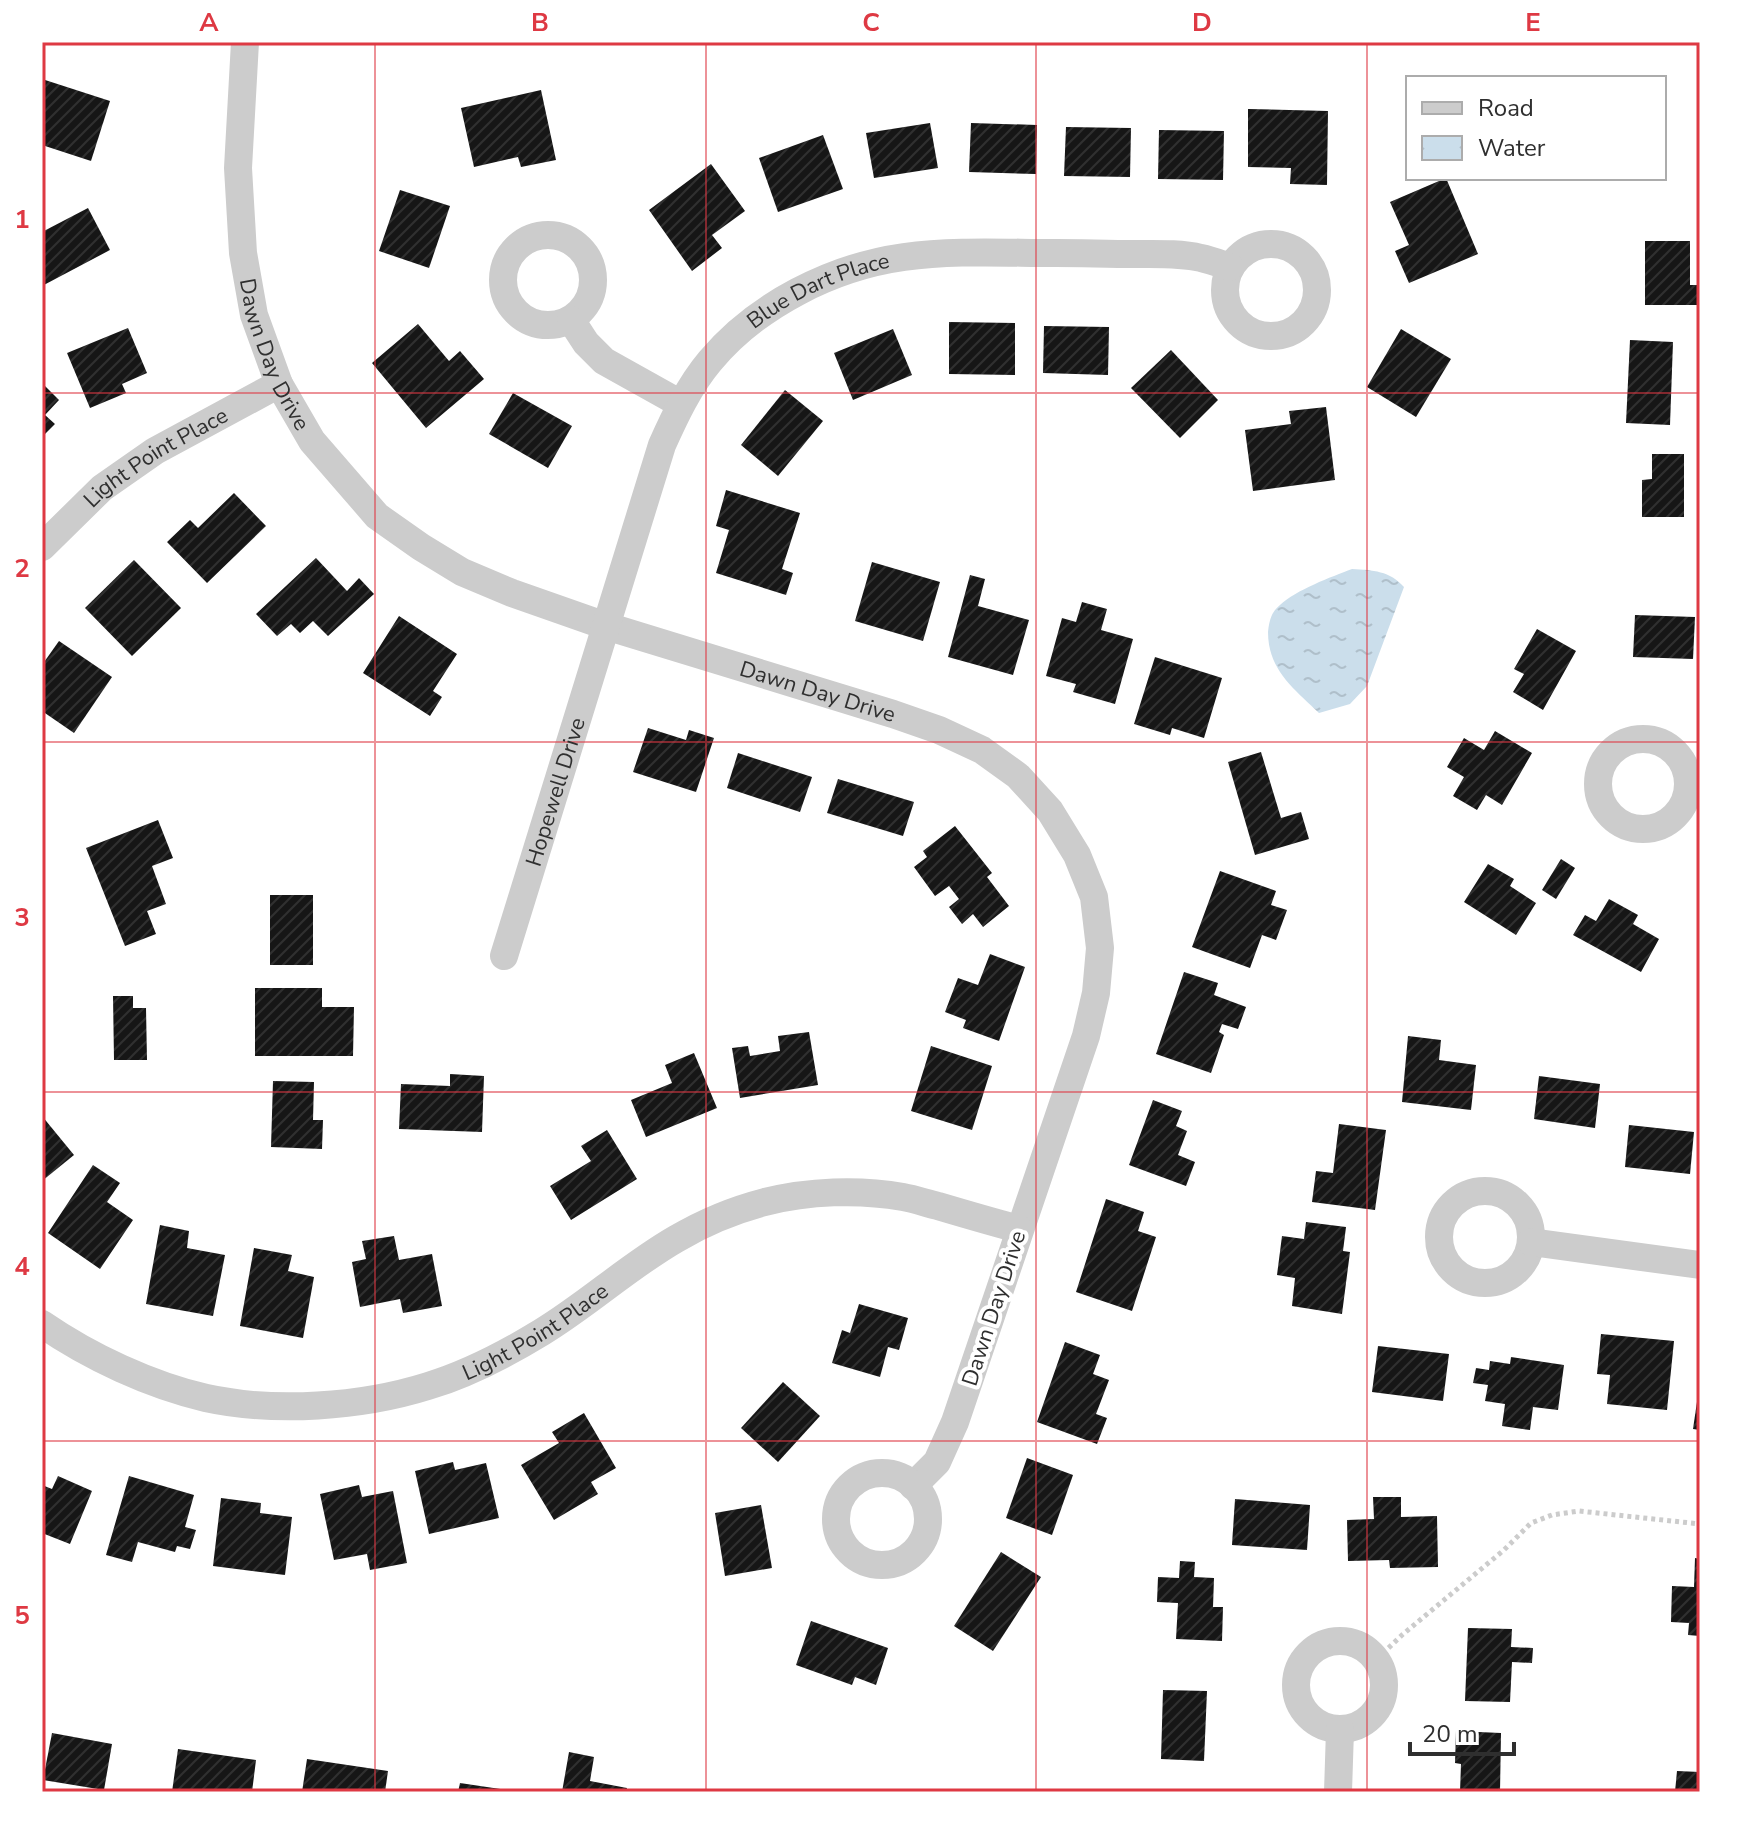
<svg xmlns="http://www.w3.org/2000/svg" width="1742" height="1834" font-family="'Nunito Sans',sans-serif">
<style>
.water{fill:url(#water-ripples)}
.building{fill:url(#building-hatch)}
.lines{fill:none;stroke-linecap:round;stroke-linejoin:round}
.path{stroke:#ccc;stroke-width:5;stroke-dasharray:4 4;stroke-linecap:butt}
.minor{stroke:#ccc;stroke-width:28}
.grid{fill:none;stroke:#de3943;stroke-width:2;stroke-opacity:0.55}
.labels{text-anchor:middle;stroke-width:8;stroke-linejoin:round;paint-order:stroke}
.street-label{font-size:22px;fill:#2f2f2f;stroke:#fff}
.neatline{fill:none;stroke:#de3943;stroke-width:3}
.grid-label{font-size:26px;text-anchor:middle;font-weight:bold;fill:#de3943}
</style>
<defs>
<pattern id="water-ripples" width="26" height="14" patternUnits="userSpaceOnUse" patternTransform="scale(2)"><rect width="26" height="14" fill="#cbdeeb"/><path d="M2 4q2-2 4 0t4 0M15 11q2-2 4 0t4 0" fill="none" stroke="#afbfca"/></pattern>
<pattern id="building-hatch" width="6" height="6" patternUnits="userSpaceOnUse" patternTransform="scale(2)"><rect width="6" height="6" fill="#161616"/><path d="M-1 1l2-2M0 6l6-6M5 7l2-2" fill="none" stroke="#303030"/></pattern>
</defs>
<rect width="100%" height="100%" fill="#fff"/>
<!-- water -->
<path class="water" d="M 1352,569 C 1373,570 1390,571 1404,587 L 1367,686 L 1350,704 L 1319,713 C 1294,689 1268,670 1268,632 C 1269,622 1271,612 1280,605 C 1296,590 1331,577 1352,569 Z"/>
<!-- building -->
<g class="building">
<path d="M 42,79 L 110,101 L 91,161 L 42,145 Z"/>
<path d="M 541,90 L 556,160 L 521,167 L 518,157 L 474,167 L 461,108 Z"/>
<path d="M 1248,109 L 1328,111 L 1327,185 L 1290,184 L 1291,168 L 1248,167 Z"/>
<path d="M 930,123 L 938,168 L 874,178 L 866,133 Z"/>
<path d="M 971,123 L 1037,125 L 1036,174 L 969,172 Z"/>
<path d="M 1066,127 L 1131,128 L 1130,177 L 1064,176 Z"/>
<path d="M 1159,130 L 1224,131 L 1223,180 L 1158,179 Z"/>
<path d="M 823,135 L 843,189 L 778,212 L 759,158 Z"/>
<path d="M 711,164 L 745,211 L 712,235 L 722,248 L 692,271 L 649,210 Z"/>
<path d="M 1446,178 L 1478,254 L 1409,283 L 1395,251 L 1409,245 L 1390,202 Z"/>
<path d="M 400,190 L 450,206 L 429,268 L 379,251 Z"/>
<path d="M 88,208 L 110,250 L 42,286 L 42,232 Z"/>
<path d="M 1645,241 L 1690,241 L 1690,285 L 1697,285 L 1697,305 L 1645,305 Z"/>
<path d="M 949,322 L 1015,323 L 1015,375 L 949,374 Z"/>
<path d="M 418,324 L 449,361 L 460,351 L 484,379 L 426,428 L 372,363 Z"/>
<path d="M 1044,326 L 1109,327 L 1108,375 L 1043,373 Z"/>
<path d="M 128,328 L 147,373 L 122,384 L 126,393 L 90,408 L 67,353 Z"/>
<path d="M 893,329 L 912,375 L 853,400 L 834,353 Z"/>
<path d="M 1401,329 L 1451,359 L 1416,417 L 1367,387 Z"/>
<path d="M 1630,340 L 1673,342 L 1670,425 L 1626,423 Z"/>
<path d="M 1171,350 L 1218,400 L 1180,438 L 1131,388 Z"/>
<path d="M 42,383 L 59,400 L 45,415 L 55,424 L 42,437 Z"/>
<path d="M 785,390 L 823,421 L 778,476 L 741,445 Z"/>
<path d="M 513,393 L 572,426 L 548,468 L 489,434 Z"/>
<path d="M 1326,407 L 1335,480 L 1253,491 L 1245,430 L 1291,424 L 1289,411 Z"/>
<path d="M 1652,454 L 1684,454 L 1684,517 L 1642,517 L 1642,480 L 1652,479 Z"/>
<path d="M 726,490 L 800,513 L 782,569 L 793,573 L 786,595 L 716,573 L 729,530 L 716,526 Z"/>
<path d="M 234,493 L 266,526 L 207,583 L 167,542 L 190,520 L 198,528 Z"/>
<path d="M 316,558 L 347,591 L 359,578 L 374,594 L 328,636 L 313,621 L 300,633 L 291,624 L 277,636 L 256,614 Z"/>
<path d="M 134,560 L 181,608 L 132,656 L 85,608 Z"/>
<path d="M 872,562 L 940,582 L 923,641 L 855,621 Z"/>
<path d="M 970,575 L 985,579 L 978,606 L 1029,620 L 1013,675 L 948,657 Z"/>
<path d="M 1082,602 L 1107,609 L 1101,630 L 1133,639 L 1115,704 L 1073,692 L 1076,684 L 1046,676 L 1062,618 L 1076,622 Z"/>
<path d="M 1635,615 L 1695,617 L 1693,659 L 1633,657 Z"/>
<path d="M 399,616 L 457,654 L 433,691 L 442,697 L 430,716 L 363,673 Z"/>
<path d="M 1537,629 L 1576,651 L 1543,710 L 1513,692 L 1524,674 L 1514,669 Z"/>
<path d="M 59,641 L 112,677 L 74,733 L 42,711 L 42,665 Z"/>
<path d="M 1155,657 L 1222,678 L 1204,738 L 1172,728 L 1170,735 L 1134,724 Z"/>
<path d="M 648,728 L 686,740 L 689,730 L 714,738 L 696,792 L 633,772 Z"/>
<path d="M 1495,731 L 1532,753 L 1502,805 L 1486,795 L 1477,810 L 1453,796 L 1464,777 L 1447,767 L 1464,738 L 1484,750 Z"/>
<path d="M 1261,752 L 1281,818 L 1301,812 L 1309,839 L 1255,855 L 1228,762 Z"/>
<path d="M 738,753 L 812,777 L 800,812 L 727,788 Z"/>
<path d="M 838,779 L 914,802 L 903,836 L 827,813 Z"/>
<path d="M 158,820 L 173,858 L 152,866 L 166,904 L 147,911 L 156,934 L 125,946 L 86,848 Z"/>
<path d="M 955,826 L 992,873 L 987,877 L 1009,906 L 983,927 L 973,914 L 962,924 L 949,907 L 959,899 L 949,886 L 935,896 L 914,867 L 927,857 L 923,851 Z"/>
<path d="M 1561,859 L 1575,868 L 1556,899 L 1542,890 Z"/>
<path d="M 1488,864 L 1514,879 L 1510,886 L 1536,903 L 1516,935 L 1464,902 Z"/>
<path d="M 1220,871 L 1276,891 L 1271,905 L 1287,910 L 1276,940 L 1262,935 L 1250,968 L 1192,947 Z"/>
<rect x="270" y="895" width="43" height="70"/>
<path d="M 1609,899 L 1638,915 L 1633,924 L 1659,939 L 1641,972 L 1573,935 L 1585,915 L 1596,921 Z"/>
<path d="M 990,954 L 1025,967 L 999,1041 L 963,1028 L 966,1020 L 945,1012 L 958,978 L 978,985 Z"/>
<path d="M 1184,972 L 1218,983 L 1214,995 L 1246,1007 L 1238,1029 L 1222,1024 L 1219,1032 L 1224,1035 L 1211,1073 L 1156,1054 Z"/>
<path d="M 255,988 L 322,988 L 322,1007 L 354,1007 L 353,1056 L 255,1056 Z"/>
<path d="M 113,996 L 133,996 L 133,1008 L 146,1008 L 147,1060 L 114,1060 Z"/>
<path d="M 809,1032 L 818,1085 L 740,1098 L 732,1048 L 748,1046 L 750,1056 L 780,1051 L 778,1036 Z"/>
<path d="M 1408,1036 L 1441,1040 L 1439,1060 L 1476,1065 L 1471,1110 L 1402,1102 Z"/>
<path d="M 931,1046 L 992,1066 L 972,1130 L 911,1111 Z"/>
<path d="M 694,1053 L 717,1108 L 646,1137 L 631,1100 L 672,1083 L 665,1065 Z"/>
<path d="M 450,1074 L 484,1076 L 482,1132 L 399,1129 L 401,1084 L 450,1086 Z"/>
<path d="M 1539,1076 L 1600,1084 L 1595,1128 L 1534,1119 Z"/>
<path d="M 273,1081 L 314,1082 L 313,1120 L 323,1120 L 322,1149 L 271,1147 Z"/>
<path d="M 1153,1100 L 1182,1111 L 1176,1126 L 1187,1131 L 1178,1155 L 1195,1162 L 1186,1186 L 1129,1165 Z"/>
<path d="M 42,1116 L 74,1155 L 42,1181 Z"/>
<path d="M 1339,1124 L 1386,1130 L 1375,1210 L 1312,1202 L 1316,1171 L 1333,1173 Z"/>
<path d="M 1629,1125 L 1694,1132 L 1690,1174 L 1625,1167 Z"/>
<path d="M 607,1130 L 637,1179 L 571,1220 L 550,1186 L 591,1161 L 581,1146 Z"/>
<path d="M 93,1165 L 120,1183 L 107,1202 L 133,1220 L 100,1269 L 48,1233 Z"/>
<path d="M 1106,1199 L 1144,1212 L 1138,1231 L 1156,1237 L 1132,1311 L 1076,1292 Z"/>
<path d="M 1306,1222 L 1346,1227 L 1343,1251 L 1350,1252 L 1342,1314 L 1292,1306 L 1295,1278 L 1277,1275 L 1282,1236 L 1304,1239 Z"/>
<path d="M 160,1225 L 189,1231 L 187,1248 L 225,1255 L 213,1316 L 146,1304 Z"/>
<path d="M 394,1236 L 399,1260 L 432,1254 L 442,1306 L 403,1313 L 400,1299 L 360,1307 L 352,1262 L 366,1259 L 362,1241 Z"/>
<path d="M 254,1248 L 292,1255 L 288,1271 L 314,1277 L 303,1338 L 240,1326 Z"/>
<path d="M 859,1304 L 908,1318 L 899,1350 L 888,1347 L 880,1377 L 832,1363 L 842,1330 L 850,1333 Z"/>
<path d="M 1601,1334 L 1674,1341 L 1667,1410 L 1607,1404 L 1610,1375 L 1597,1374 Z"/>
<path d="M 1065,1342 L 1100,1355 L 1093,1374 L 1109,1380 L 1096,1414 L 1107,1418 L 1097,1444 L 1037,1422 Z"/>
<path d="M 1378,1346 L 1449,1354 L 1443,1401 L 1372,1392 Z"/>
<path d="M 1511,1357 L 1564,1365 L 1558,1410 L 1533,1407 L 1530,1430 L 1502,1426 L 1505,1404 L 1485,1401 L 1488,1385 L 1473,1383 L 1476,1368 L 1489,1370 L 1490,1361 L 1510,1364 Z"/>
<path d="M 783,1382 L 820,1416 L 778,1462 L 741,1428 Z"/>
<path d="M 1698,1395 L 1700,1395 L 1700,1430 L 1693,1429 Z"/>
<path d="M 584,1413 L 616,1468 L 591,1482 L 598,1494 L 554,1520 L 521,1465 L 559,1443 L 552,1432 Z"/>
<path d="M 1027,1458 L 1073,1475 L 1052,1535 L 1006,1518 Z"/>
<path d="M 453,1462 L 455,1470 L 486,1463 L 499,1518 L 429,1534 L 415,1471 Z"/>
<path d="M 58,1476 L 92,1491 L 70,1544 L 42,1533 L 42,1485 L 52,1489 Z"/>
<path d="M 129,1476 L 194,1495 L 185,1527 L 196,1530 L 190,1549 L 177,1546 L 175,1552 L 138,1542 L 132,1562 L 106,1555 Z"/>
<path d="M 359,1485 L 362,1497 L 393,1491 L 407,1563 L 370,1570 L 367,1554 L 334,1560 L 320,1494 Z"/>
<path d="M 1373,1497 L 1401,1497 L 1401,1517 L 1437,1516 L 1438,1567 L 1390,1568 L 1389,1560 L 1348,1561 L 1347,1520 L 1374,1519 Z"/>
<path d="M 221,1498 L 261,1503 L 260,1513 L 292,1517 L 285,1575 L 213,1566 Z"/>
<path d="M 1235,1499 L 1310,1505 L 1307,1550 L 1232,1545 Z"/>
<path d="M 761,1505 L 772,1568 L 725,1576 L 715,1513 Z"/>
<path d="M 1001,1552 L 1041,1577 L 993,1651 L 954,1626 Z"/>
<path d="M 1695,1558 L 1700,1559 L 1700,1636 L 1688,1635 L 1689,1623 L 1671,1622 L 1672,1586 L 1694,1587 Z"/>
<path d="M 1180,1561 L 1195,1562 L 1194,1577 L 1214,1578 L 1213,1607 L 1223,1607 L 1222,1641 L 1176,1639 L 1178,1603 L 1157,1602 L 1158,1577 L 1179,1578 Z"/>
<path d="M 811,1621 L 888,1648 L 876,1685 L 855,1677 L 852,1685 L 796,1665 Z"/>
<path d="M 1468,1628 L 1512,1629 L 1511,1647 L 1533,1648 L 1532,1663 L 1512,1662 L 1510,1702 L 1465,1701 Z"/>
<path d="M 1163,1690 L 1207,1691 L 1204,1761 L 1161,1759 Z"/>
<path d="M 1456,1731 L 1501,1733 L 1500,1792 L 1460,1792 L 1461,1764 L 1455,1763 Z"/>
<path d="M 52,1733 L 112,1744 L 104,1790 L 43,1780 Z"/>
<path d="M 178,1749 L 256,1760 L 252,1792 L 172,1792 Z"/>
<path d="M 569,1752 L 594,1757 L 590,1781 L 627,1788 L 626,1792 L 562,1792 Z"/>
<path d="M 307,1759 L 388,1771 L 385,1792 L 302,1792 Z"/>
<path d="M 1677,1771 L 1700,1772 L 1700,1792 L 1675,1792 Z"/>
<path d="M 460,1783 L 507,1790 L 507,1792 L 458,1792 Z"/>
</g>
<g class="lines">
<!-- path -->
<path class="path" d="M 1377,1659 L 1402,1635 L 1504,1550 L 1531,1523 L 1552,1515 L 1579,1511 L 1700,1524"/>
<!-- minor -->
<g class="minor">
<path id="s1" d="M 245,42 L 238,168 L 243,253 L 254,315 L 279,384 L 312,441 L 377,516 L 421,547 L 462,572 L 512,593 L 606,626 L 893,714 L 939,730 L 982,750 L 1018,776 L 1050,811 L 1077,855 L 1094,897 L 1100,948 L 1096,993 L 1086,1036 L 955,1422 L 937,1462 L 913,1486"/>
<circle cx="548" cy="280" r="45"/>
<circle cx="1271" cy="290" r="46"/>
<path d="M 571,320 L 586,343 L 604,361 L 681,404"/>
<path id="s2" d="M 42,547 L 102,488 L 155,451 L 279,384"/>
<circle cx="1643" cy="784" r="45"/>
<path id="s3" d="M 504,956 L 662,445 C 675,416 689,386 710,361 C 757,305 832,267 904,257 C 954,250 1005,253 1056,253 C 1082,253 1108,254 1135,254 C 1157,254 1180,253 1201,258 C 1211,260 1221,264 1230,267"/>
<circle cx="1485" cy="1237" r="46"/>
<path d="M 1531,1242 L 1700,1265"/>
<path id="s4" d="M 42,1324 C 90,1357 150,1385 206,1398 C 275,1413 361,1407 428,1386 C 468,1374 506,1354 542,1332 C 588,1304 629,1266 676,1239 C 703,1223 734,1210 765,1202 C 808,1191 859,1189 903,1197 C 914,1199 926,1203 938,1206 C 965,1214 992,1222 1019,1229"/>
<circle cx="882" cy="1519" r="46"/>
<circle cx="1340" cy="1685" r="44"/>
<path d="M 1338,1792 L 1340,1730"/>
</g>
</g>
<!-- grid -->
<path class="grid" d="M 375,42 L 375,1792M 706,42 L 706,1792M 1036,42 L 1036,1792M 1367,42 L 1367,1792M 42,393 L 1700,393M 42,742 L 1700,742M 42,1092 L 1700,1092M 42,1441 L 1700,1441"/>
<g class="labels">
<!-- street labels -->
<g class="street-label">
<text dy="8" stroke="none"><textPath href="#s3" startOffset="764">Blue Dart Place</textPath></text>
<text dy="8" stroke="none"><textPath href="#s1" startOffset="318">Dawn Day Drive</textPath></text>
<text dy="8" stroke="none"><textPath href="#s2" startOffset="146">Light Point Place</textPath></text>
<text dy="8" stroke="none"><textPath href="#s1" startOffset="990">Dawn Day Drive</textPath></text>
<text dy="8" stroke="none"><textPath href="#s3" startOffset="172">Hopewell Drive</textPath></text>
<text transform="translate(993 1308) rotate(-72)" y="8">Dawn Day Drive</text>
<text dy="8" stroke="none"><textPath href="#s4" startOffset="526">Light Point Place</textPath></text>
</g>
</g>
<!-- border -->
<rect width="1742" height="1834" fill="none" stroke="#ffffff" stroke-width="88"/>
<!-- legend -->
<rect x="1406" y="76" width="260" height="104" fill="#ffffff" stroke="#acacac" stroke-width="2"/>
<rect x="1422" y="102" width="40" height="12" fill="#cccccc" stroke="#acacac" stroke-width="2"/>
<text x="1478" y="116" font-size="24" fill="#2f2f2f">Road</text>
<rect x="1422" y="136" width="40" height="24" fill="url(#water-ripples)" stroke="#acacac" stroke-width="2"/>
<text x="1478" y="156" font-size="24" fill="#2f2f2f">Water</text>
<!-- scale -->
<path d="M1410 1742v12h104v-12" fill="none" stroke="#2f2f2f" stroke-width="4"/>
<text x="1422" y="1742" font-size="24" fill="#2f2f2f" stroke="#ffffff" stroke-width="6" paint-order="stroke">20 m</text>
<rect x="44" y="44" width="1654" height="1746" class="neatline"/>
<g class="grid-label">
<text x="209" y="31">A</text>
<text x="540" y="31">B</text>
<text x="871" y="31">C</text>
<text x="1202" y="31">D</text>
<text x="1533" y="31">E</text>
<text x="22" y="228">1</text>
<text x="22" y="577">2</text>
<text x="22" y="926">3</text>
<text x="22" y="1275">4</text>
<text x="22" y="1624">5</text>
</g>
</svg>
